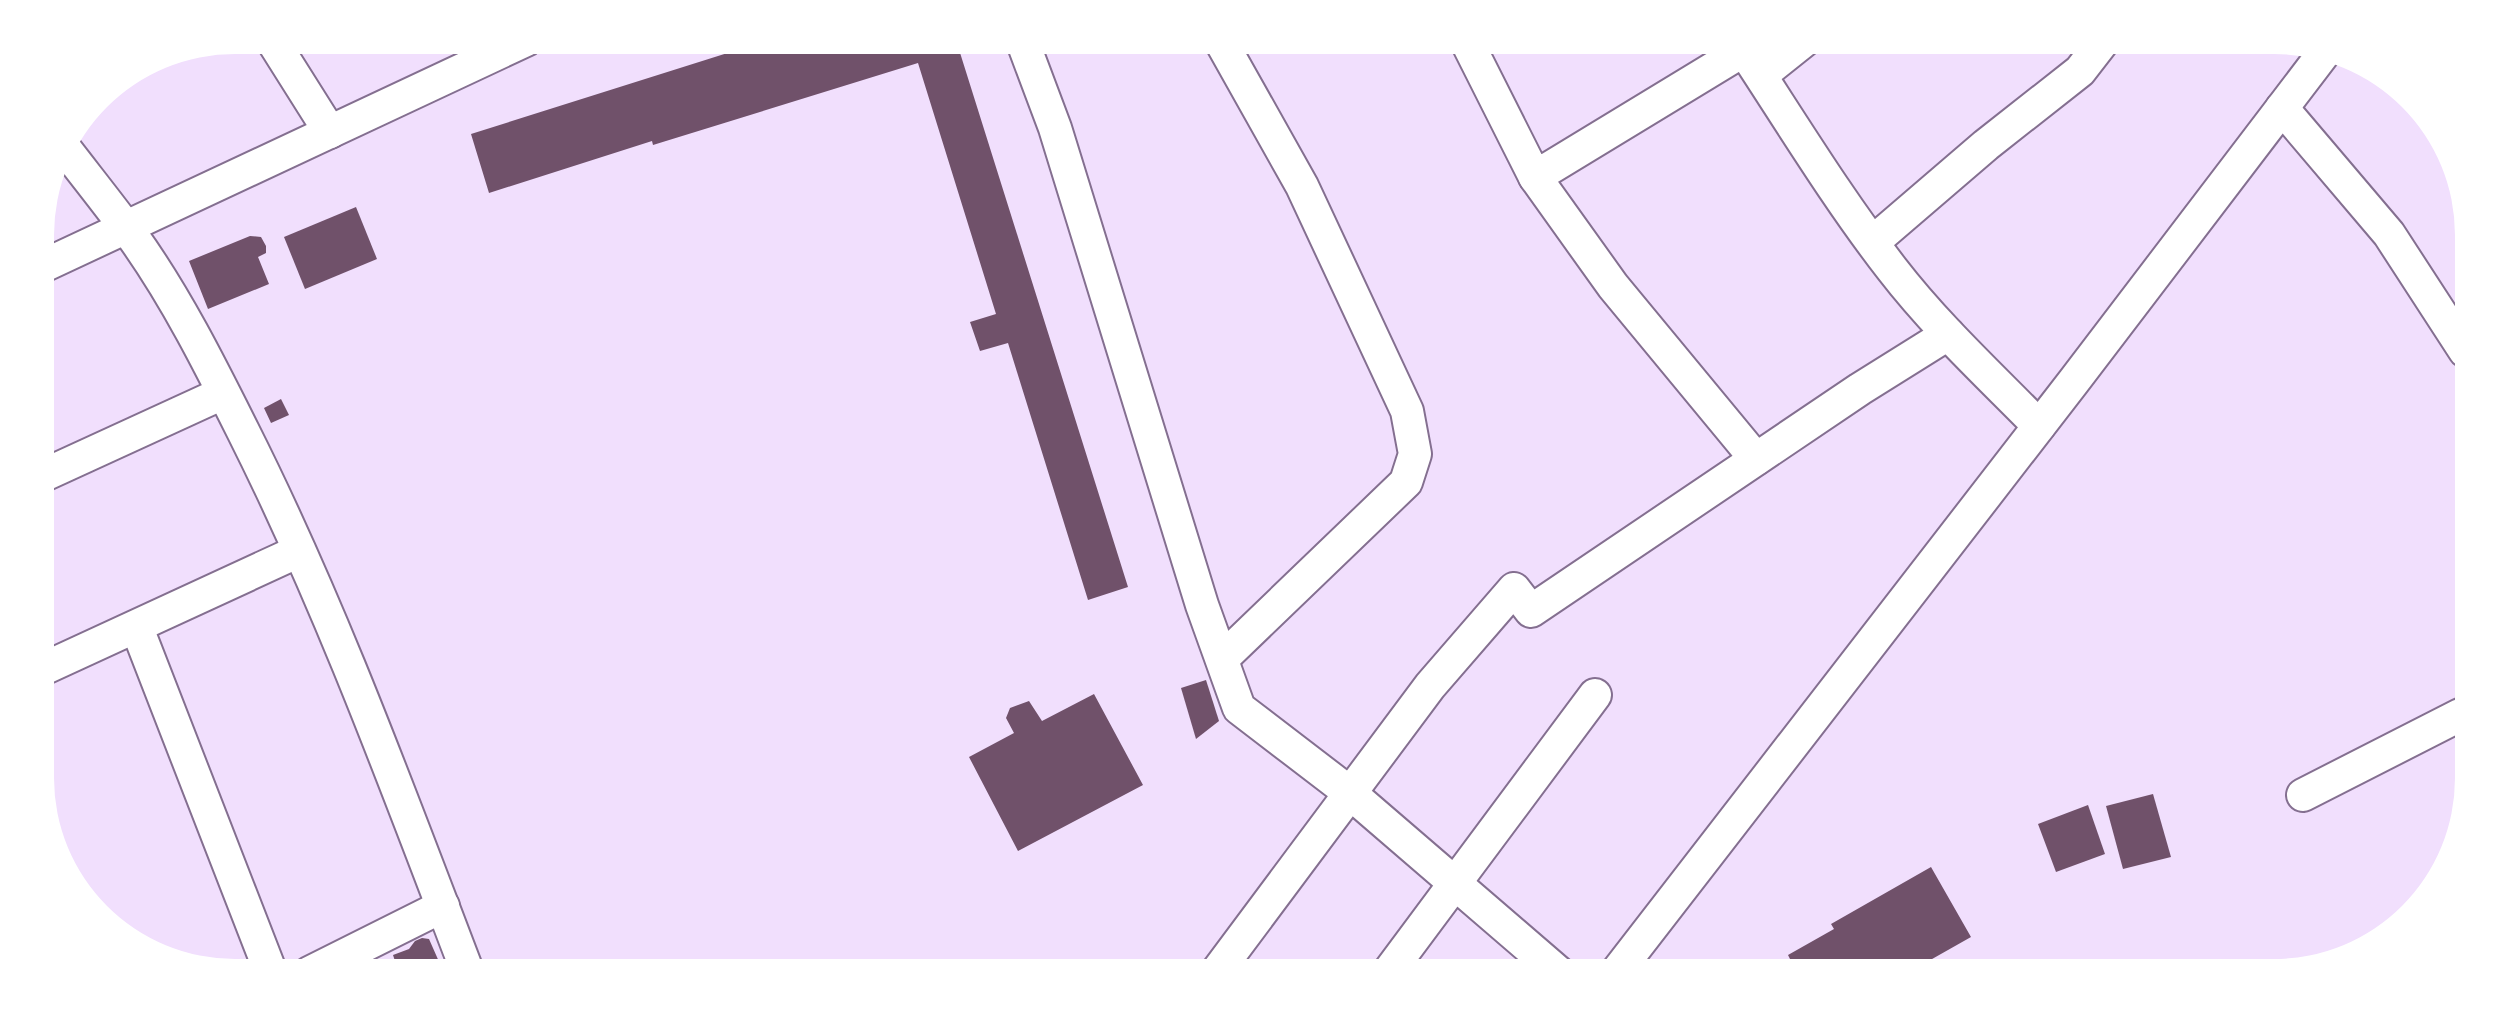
<svg xmlns="http://www.w3.org/2000/svg" width="2509" height="1013" font-family="'Open Sans',sans-serif">
<style>
.building{fill:#70516a}
.lines{fill:none;stroke-linecap:round;stroke-linejoin:round}
.street-casing{stroke:#846f90;stroke-width:36}
.street{stroke:#fff;stroke-width:32}
</style>
<rect width="100%" height="100%" fill="#f1dffd"/>
<!-- building -->
<g class="building">
<path d="M 769,40 L 956,40 L 1128,587 L 1088,600 L 1008,343 L 980,351 L 970,322 L 996,314 L 918,63 L 653,145 L 652,141 L 489,193 L 471,134 Z"/>
<path d="M 356,207 L 377,259 L 305,289 L 284,237 Z"/>
<path d="M 250,236 L 261,237 L 266,246 L 266,253 L 258,257 L 269,284 L 208,309 L 189,261 Z"/>
<path d="M 281,399 L 289,415 L 271,423 L 264,408 Z"/>
<path d="M 1206,680 L 1219,721 L 1196,739 L 1181,688 Z"/>
<path d="M 1094,694 L 1143,785 L 1018,851 L 969,757 L 1014,733 L 1006,718 L 1010,708 L 1029,701 L 1042,721 Z"/>
<path d="M 2153,794 L 2171,857 L 2123,869 L 2106,806 Z"/>
<path d="M 2088,805 L 2105,854 L 2056,872 L 2038,824 Z"/>
<path d="M 1931,867 L 1971,937 L 1925,963 L 1930,972 L 1797,973 L 1788,955 L 1834,929 L 1831,924 Z"/>
<path d="M 422,938 L 429,939 L 444,973 L 399,973 L 393,955 L 409,949 L 415,941 Z"/>
</g>
<g class="lines">
<defs>
<g id="street">
<path d="M 272,40 L 330,132"/>
<path d="M 1022,40 L 1055,128 L 1202,605 L 1239,708 L 1350,793 L 1559,973"/>
<path d="M 1220,40 L 1302,186 L 1407,411 L 1415,454 L 1406,482 L 1222,659"/>
<path d="M 1466,40 L 1535,177 L 1744,50"/>
<path d="M 1737,40 C 1788,117 1836,197 1892,269 C 1936,326 1989,375 2039,426"/>
<path d="M 1761,75 L 1805,40"/>
<path d="M 2282,108 L 2389,234 L 2465,351"/>
<path d="M 63,146 C 86,176 110,206 133,237 C 176,297 210,365 243,431 C 331,606 398,790 468,973"/>
<path d="M 1535,177 L 1613,286 L 1756,459"/>
<path d="M 1873,242 L 1986,145 L 2080,71 L 2104,40"/>
<path d="M 41,267 L 526,40"/>
<path d="M 42,476 L 223,393"/>
<path d="M 137,628 L 271,973"/>
<path d="M 43,669 L 299,551"/>
<path d="M 2303,795 L 2460,715"/>
<path d="M 309,973 L 443,906"/>
<path d="M 1216,973 L 1430,686 L 1514,589 L 1531,611 L 1860,389 L 1948,334"/>
<path d="M 1388,973 L 1595,695"/>
<path d="M 1616,973 L 2074,381 L 2327,49"/>
</g>
</defs>
<!-- street casing -->
<use href="#street" class="street-casing"/>
<!-- street -->
<use href="#street" class="street"/>
</g>
<!-- crop -->
<path d="M0 0H2509V1013H0ZM235 54H2274A181 181 0 0 1 2455 235V778A181 181 0 0 1 2274 959H235A181 181 0 0 1 54 778V235A181 181 0 0 1 235 54Z" fill="#fff" fill-rule="evenodd"/>
</svg>
